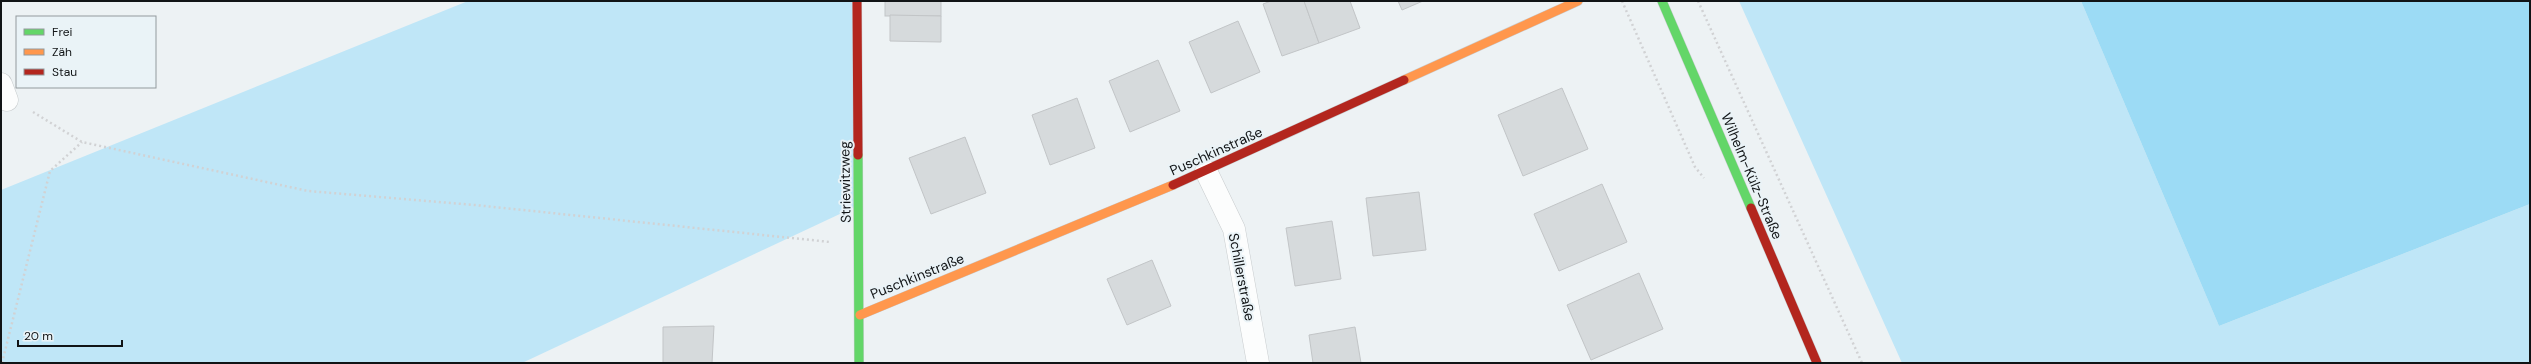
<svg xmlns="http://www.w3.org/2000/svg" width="2531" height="364" font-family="'DM Sans',sans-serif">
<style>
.green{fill:#bfe6f7}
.forest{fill:#9cdbf5}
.building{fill:#d6dadc;stroke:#c2c5c7}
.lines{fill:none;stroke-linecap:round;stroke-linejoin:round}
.street-casing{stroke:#c8ccce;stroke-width:23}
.fast-casing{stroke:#c8ccce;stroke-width:10}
.slow-casing{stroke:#c8ccce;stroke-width:10}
.jam-casing{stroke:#c8ccce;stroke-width:10}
.path{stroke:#d1d2d4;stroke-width:2.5;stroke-dasharray:2 3;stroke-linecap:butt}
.street{stroke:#fcfdfd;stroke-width:22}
.fast{stroke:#63d668;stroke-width:9}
.slow{stroke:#ff974d;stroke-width:9}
.jam{stroke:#b3261e;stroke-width:9}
.labels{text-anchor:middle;stroke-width:4;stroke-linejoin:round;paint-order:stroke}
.street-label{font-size:14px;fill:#111416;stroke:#eaf3f7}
</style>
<rect width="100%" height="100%" fill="#edf2f4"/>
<!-- green -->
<g class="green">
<path d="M 468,1 L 857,1 L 859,205 L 522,363 L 1,363 L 1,190 Z"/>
<path d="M 1739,1 L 2081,1 L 2219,326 L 2530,204 L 2530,363 L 1902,363 Z"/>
</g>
<!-- forest -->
<path class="forest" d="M 2081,1 L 2530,1 L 2530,204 L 2219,326 Z"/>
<!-- building -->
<g class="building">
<rect x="885" y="1" width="56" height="15"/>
<path d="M 1271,1 L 1304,1 L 1319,43 L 1282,56 L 1263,4 Z"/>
<path d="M 1304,1 L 1350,1 L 1360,28 L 1319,43 Z"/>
<path d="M 1398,1 L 1423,1 L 1402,10 Z"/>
<path d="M 890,15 L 941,16 L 941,42 L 890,41 Z"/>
<path d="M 1238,21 L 1260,72 L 1211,93 L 1189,42 Z"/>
<path d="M 1158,60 L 1180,111 L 1130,132 L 1109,81 Z"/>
<path d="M 1562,88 L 1588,149 L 1523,176 L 1498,115 Z"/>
<path d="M 1077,98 L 1095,148 L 1050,165 L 1032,115 Z"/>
<path d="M 965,137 L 986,193 L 931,214 L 909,158 Z"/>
<path d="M 1602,184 L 1627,242 L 1559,271 L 1534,214 Z"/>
<path d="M 1419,192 L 1426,250 L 1373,256 L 1366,198 Z"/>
<path d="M 1332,221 L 1341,279 L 1295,286 L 1286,228 Z"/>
<path d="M 1152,260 L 1171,306 L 1127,325 L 1107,279 Z"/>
<path d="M 1639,273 L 1663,329 L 1591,360 L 1567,305 Z"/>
<path d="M 714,326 L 712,363 L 663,363 L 663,327 Z"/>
<path d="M 1355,327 L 1361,363 L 1313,363 L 1309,335 Z"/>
</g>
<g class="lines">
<defs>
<g id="street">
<path d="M 1,84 L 7,100"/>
<path d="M 1206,171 L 1234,229 L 1258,363"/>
</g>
<g id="fast">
<path d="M 1662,1 L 1751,208"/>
<path d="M 858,155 L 859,363"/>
</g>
<g id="slow">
<path d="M 1404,80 L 1578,1"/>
<path d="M 860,315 L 1173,185"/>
</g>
<g id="jam">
<path d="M 857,1 L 858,155"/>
<path d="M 1173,185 L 1404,80"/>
<path d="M 1751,208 L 1817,363"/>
</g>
</defs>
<!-- street casing -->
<use href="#street" class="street-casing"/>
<!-- fast casing -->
<use href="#fast" class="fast-casing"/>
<!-- slow casing -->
<use href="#slow" class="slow-casing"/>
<!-- jam casing -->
<use href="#jam" class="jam-casing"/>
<!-- path -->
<g class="path">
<path d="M 1622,1 L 1695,167 L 1704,178"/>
<path d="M 1698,1 L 1862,363"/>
<path d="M 33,112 L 82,142 L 308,191 L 475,205 L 830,242"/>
<path d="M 2,363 L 50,171 L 82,142"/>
</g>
<!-- street -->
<use href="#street" class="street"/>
<!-- fast -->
<use href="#fast" class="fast"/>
<!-- slow -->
<use href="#slow" class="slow"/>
<!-- jam -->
<use href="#jam" class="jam"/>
</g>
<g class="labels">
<!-- street labels -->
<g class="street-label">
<text transform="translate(1216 151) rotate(-24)" y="5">Puschkinstraße</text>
<text transform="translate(1752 176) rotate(67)" y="5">Wilhelm-Külz-Straße</text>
<text transform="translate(845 182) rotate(-91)" y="5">Striewitzweg</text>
<text transform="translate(917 276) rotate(-22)" y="5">Puschkinstraße</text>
<text transform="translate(1242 277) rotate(79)" y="5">Schillerstraße</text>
</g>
</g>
<!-- border -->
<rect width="2531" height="364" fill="none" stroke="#111416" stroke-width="4"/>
<!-- legend -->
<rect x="16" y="16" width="140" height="72" fill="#eaf3f7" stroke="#939a9d"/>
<rect x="24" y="29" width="20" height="6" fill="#63d668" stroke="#939a9d"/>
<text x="52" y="36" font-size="12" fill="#111416">Frei</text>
<rect x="24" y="49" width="20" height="6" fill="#ff974d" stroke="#939a9d"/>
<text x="52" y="56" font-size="12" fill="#111416">Zäh</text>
<rect x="24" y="69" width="20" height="6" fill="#b3261e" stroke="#939a9d"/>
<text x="52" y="76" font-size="12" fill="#111416">Stau</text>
<!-- scale -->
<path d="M18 340v6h104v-6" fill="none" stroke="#111416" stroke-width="2"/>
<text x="24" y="340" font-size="12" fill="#111416" stroke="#eaf3f7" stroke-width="3" paint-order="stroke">20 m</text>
</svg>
